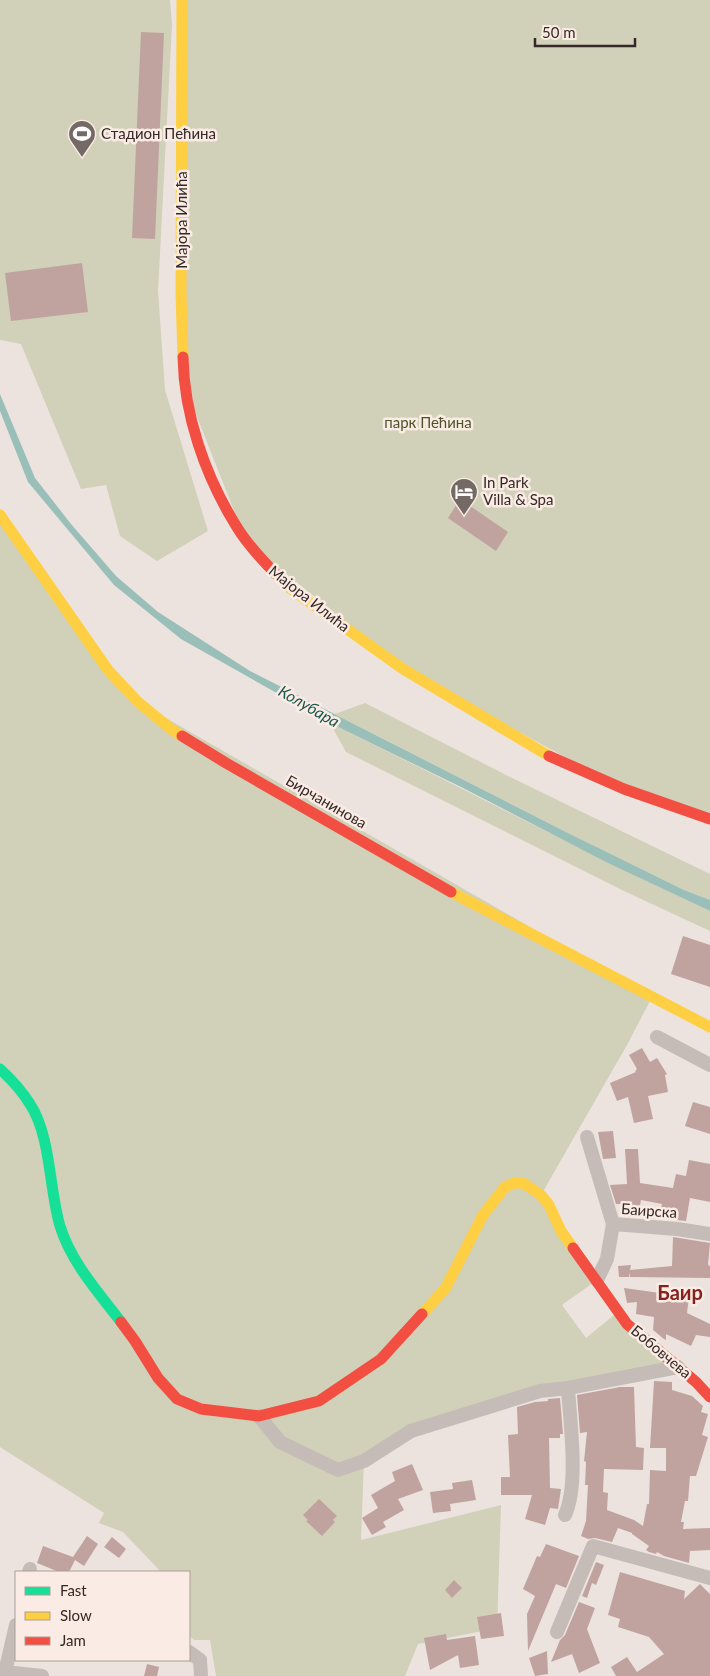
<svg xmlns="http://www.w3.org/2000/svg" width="710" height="1676" font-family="Lato,sans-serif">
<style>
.green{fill:#d1d0b8}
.water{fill:#99bfb8}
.building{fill:#c0a39f}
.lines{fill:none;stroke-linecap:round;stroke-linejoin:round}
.street{stroke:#c5bbb7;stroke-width:14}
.fast{stroke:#16e098;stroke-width:11}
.slow{stroke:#ffcf43;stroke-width:11}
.jam{stroke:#f24e42;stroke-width:11}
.labels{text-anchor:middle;stroke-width:5;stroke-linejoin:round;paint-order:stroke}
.poi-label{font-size:15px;fill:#352826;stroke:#faece4;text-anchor:start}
.street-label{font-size:15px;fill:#352826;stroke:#faece4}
.park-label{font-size:15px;fill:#4d5429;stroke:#faece4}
.water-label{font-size:16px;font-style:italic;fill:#1a584f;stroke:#faece4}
.district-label{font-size:20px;font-weight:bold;fill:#86211d;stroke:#faece4}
</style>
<rect width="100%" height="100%" fill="#ece3de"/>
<!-- green -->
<g class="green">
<path d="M 0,0 L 170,0 L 172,25 L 158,291 L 165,390 L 208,531 L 157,561 L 120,536 L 106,485 L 81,489 L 21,344 L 0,340 Z"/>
<path d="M 182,0 L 710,0 L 710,819 L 624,789 L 403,669 L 246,541 L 186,389 Z"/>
<path d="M 0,515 L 138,702 L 652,997 L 627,1045 L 541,1195 L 597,1280 L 562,1305 L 586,1338 L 619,1311 L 678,1367 L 568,1388 L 411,1431 L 364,1461 L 361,1540 L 501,1505 L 497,1628 L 418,1644 L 405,1676 L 216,1676 L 210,1640 L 194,1640 L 189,1635 L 189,1572 L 161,1572 L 123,1532 L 99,1523 L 104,1513 L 0,1447 Z"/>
<path d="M 365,703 L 510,777 L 710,874 L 710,900 L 684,890 L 568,833 L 335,714 Z"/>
<path d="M 330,723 C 457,785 582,851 710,911 L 710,931 L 624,891 L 346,752 Z"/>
</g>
<!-- water -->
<path class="water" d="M 0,394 L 35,478 L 71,524 L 116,576 L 158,612 L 250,671 L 568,833 L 684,890 L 710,900 L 710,911 L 606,862 L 461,787 L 330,723 L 181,639 L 114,585 L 28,482 L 0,411 Z"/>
<!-- building -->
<g class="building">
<path d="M 141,32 L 164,33 L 155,239 L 132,238 Z"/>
<path d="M 82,263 L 88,312 L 11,321 L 5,273 Z"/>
<path d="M 460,499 L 508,532 L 496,551 L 448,518 Z"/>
<path d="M 683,936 L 710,945 L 710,987 L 671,974 Z"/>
<path d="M 642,1048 L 650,1062 L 657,1058 L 667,1074 L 665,1075 L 668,1092 L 648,1096 L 653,1119 L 634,1123 L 628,1097 L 617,1101 L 610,1083 L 636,1072 L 635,1071 L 637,1069 L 629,1055 Z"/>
<path d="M 693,1102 L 710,1107 L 710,1134 L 685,1126 Z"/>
<path d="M 613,1131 L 616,1158 L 603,1159 L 598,1132 Z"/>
<path d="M 625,1149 L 638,1149 L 640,1183 L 673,1188 L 676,1174 L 686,1176 L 689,1160 L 710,1164 L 710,1202 L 690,1198 L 686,1221 L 667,1219 L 668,1215 L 660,1213 L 662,1204 L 641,1200 L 638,1217 L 627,1216 L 629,1204 L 616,1204 L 610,1185 L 627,1184 Z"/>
<path d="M 673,1237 L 710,1243 L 708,1265 L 710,1266 L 710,1278 L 630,1277 L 630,1272 L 629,1277 L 619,1277 L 618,1266 L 631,1265 L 630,1270 L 672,1266 Z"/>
<path d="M 624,1288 L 689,1297 L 687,1313 L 710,1324 L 710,1337 L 696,1335 L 691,1346 L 666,1334 L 666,1340 L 664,1339 L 653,1330 L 654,1317 L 636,1314 L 637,1302 L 627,1303 Z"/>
<path d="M 654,1381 L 672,1382 L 672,1390 L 692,1396 L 703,1406 L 701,1412 L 708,1414 L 702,1435 L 708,1437 L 696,1476 L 690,1476 L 688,1501 L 685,1501 L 681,1522 L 684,1522 L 683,1529 L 710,1528 L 710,1550 L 690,1551 L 689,1563 L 664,1556 L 657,1552 L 656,1554 L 649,1552 L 646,1550 L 649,1546 L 632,1534 L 632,1533 L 618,1528 L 612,1542 L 595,1538 L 588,1539 L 581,1536 L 586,1521 L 588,1485 L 585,1485 L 586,1462 L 584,1461 L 587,1432 L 580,1433 L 577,1395 L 620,1387 L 634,1387 L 636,1447 L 644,1448 L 643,1470 L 604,1469 L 603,1492 L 608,1493 L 607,1510 L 634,1520 L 643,1526 L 647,1504 L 649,1504 L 650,1470 L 666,1471 L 666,1448 L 650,1448 Z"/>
<path d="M 560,1398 L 563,1434 L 560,1434 L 560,1438 L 549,1438 L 550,1488 L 561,1489 L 558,1509 L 550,1508 L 545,1525 L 525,1519 L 532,1495 L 501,1495 L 501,1477 L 510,1477 L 508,1435 L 518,1434 L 517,1407 L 535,1402 L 548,1401 L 548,1399 Z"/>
<path d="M 412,1464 L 423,1490 L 398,1499 L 404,1510 L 383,1522 L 386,1527 L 372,1535 L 362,1518 L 378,1508 L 371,1495 L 395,1481 L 392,1472 Z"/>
<path d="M 472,1480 L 476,1500 L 450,1504 L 451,1511 L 433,1513 L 430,1492 L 453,1489 L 452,1483 Z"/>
<path d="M 319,1499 L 337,1516 L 333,1520 L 335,1522 L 322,1536 L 306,1521 L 308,1520 L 303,1515 Z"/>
<path d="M 87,1536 L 98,1544 L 84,1566 L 75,1560 L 69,1572 L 59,1572 L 37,1563 L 43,1546 L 73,1557 Z"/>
<path d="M 112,1537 L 126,1549 L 119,1558 L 104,1547 Z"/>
<path d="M 546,1544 L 579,1556 L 566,1588 L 556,1584 L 528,1651 L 527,1614 L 535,1596 L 523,1589 L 537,1556 L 540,1557 Z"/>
<path d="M 596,1562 L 604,1565 L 596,1585 L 592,1583 L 587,1598 L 582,1596 Z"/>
<path d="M 620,1572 L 685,1591 L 684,1599 L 700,1584 L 710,1594 L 710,1676 L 616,1676 L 611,1667 L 627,1657 L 637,1672 L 664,1654 L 649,1637 L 618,1627 L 620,1619 L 608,1615 Z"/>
<path d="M 454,1580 L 462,1588 L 452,1598 L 445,1590 Z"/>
<path d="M 579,1602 L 595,1608 L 587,1629 L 600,1663 L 579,1673 L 572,1654 L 551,1662 L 560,1640 L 565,1635 Z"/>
<path d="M 501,1613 L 504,1636 L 481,1639 L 477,1617 Z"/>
<path d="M 446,1634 L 447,1640 L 475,1636 L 479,1665 L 460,1668 L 458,1655 L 430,1670 L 424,1638 Z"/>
<path d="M 547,1651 L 548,1674 L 535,1676 L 529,1658 Z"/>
<path d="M 147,1664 L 159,1667 L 157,1676 L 144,1676 Z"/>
</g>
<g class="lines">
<!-- street -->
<g class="street">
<path d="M 657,1037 L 710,1065"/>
<path d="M 587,1137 L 613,1224"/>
<path d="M 597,1280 L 607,1259 L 613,1224 L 677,1229 L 710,1234"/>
<path d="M 259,1416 L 280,1442 L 338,1470 L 364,1461 L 411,1431 L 540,1391 L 568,1388 L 678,1367"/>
<path d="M 565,1515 C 579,1484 570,1423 568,1388"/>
<path d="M 29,1572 L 30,1569"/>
<path d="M 557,1632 L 593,1546 L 710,1578"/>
<path d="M 189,1652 L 200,1660 L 201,1676"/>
<path d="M 5,1672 L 16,1625"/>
<path d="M 0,1673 L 5,1672 L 42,1676"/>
</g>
<!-- fast -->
<path class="fast" d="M 0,1069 C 11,1079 22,1091 30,1104 C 51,1136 49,1189 60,1226 C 71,1262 98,1292 121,1322"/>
<!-- slow -->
<g class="slow">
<path d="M 182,0 L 181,294 L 183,357"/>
<path d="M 0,515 L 108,670 L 138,702 L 171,729 L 182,736"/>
<path d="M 276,574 L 291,589 L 403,669 L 549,756"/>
<path d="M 451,892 L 710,1027"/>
<path d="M 422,1314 L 445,1289 L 483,1215 L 505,1187 L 514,1183 L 523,1183 L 541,1195 L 549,1205 L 561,1231 L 573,1248"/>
</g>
<!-- jam -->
<g class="jam">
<path d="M 183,357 C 184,415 205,475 235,524 C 246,543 261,559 276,574"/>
<path d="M 182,736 L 226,763 L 451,892"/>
<path d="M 549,756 L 624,789 L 710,819"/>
<path d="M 573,1248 L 627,1324 L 696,1382 L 710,1397"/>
<path d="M 121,1322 L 135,1341 L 158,1378 L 177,1399 L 201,1409 L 259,1416 L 319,1401 L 381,1359 L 422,1314"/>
</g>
</g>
<!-- icons -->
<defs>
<symbol id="stadium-pin" viewBox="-11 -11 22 30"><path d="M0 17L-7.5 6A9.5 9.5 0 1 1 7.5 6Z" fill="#756966" stroke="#faece4"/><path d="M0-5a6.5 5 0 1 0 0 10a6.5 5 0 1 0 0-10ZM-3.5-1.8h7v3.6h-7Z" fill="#fff"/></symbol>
<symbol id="hotel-pin" viewBox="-11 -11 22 30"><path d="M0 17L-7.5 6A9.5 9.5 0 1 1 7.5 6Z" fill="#756966" stroke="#faece4"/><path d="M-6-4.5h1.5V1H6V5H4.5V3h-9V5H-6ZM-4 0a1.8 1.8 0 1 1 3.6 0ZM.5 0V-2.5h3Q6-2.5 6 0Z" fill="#fff"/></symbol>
</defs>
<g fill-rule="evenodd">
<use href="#stadium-pin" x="66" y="118" width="32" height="43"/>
<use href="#hotel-pin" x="448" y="476" width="32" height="43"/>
</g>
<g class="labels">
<!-- poi labels -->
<g class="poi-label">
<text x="101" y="139">Стадион Пећина</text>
<text x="483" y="488">In Park<tspan x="483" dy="17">Villa &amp; Spa</tspan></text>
</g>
<!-- street labels -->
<g class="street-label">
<text transform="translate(182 220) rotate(-90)" y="5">Мајора Илића</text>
<text transform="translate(309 599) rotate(38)" y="5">Мајора Илића</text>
<text transform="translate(326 802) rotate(30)" y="5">Бирчанинова</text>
<text transform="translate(649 1211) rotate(4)" y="5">Баирска</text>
<text transform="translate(661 1352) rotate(40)" y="5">Бобовчева</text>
</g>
<!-- park labels -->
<g class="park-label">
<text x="428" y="428">парк Пећина</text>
</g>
<!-- water labels -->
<g class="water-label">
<text transform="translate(309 706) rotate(30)" y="6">Колубара</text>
</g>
<!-- district labels -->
<g class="district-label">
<text x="680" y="1300">Баир</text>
</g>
</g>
<!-- legend -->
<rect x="15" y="1571" width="175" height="90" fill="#faece4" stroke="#ab9e98"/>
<rect x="25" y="1587" width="25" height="8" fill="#16e098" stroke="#ab9e98"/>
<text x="60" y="1596" font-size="15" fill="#352826">Fast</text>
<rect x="25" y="1612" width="25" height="8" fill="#ffcf43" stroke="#ab9e98"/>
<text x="60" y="1621" font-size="15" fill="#352826">Slow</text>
<rect x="25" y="1637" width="25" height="8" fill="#f24e42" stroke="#ab9e98"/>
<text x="60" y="1646" font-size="15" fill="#352826">Jam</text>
<!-- scale -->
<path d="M535 38v8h100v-8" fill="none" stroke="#352826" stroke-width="2.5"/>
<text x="542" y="38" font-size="15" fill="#352826" stroke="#faece4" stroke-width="4" paint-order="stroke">50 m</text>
</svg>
